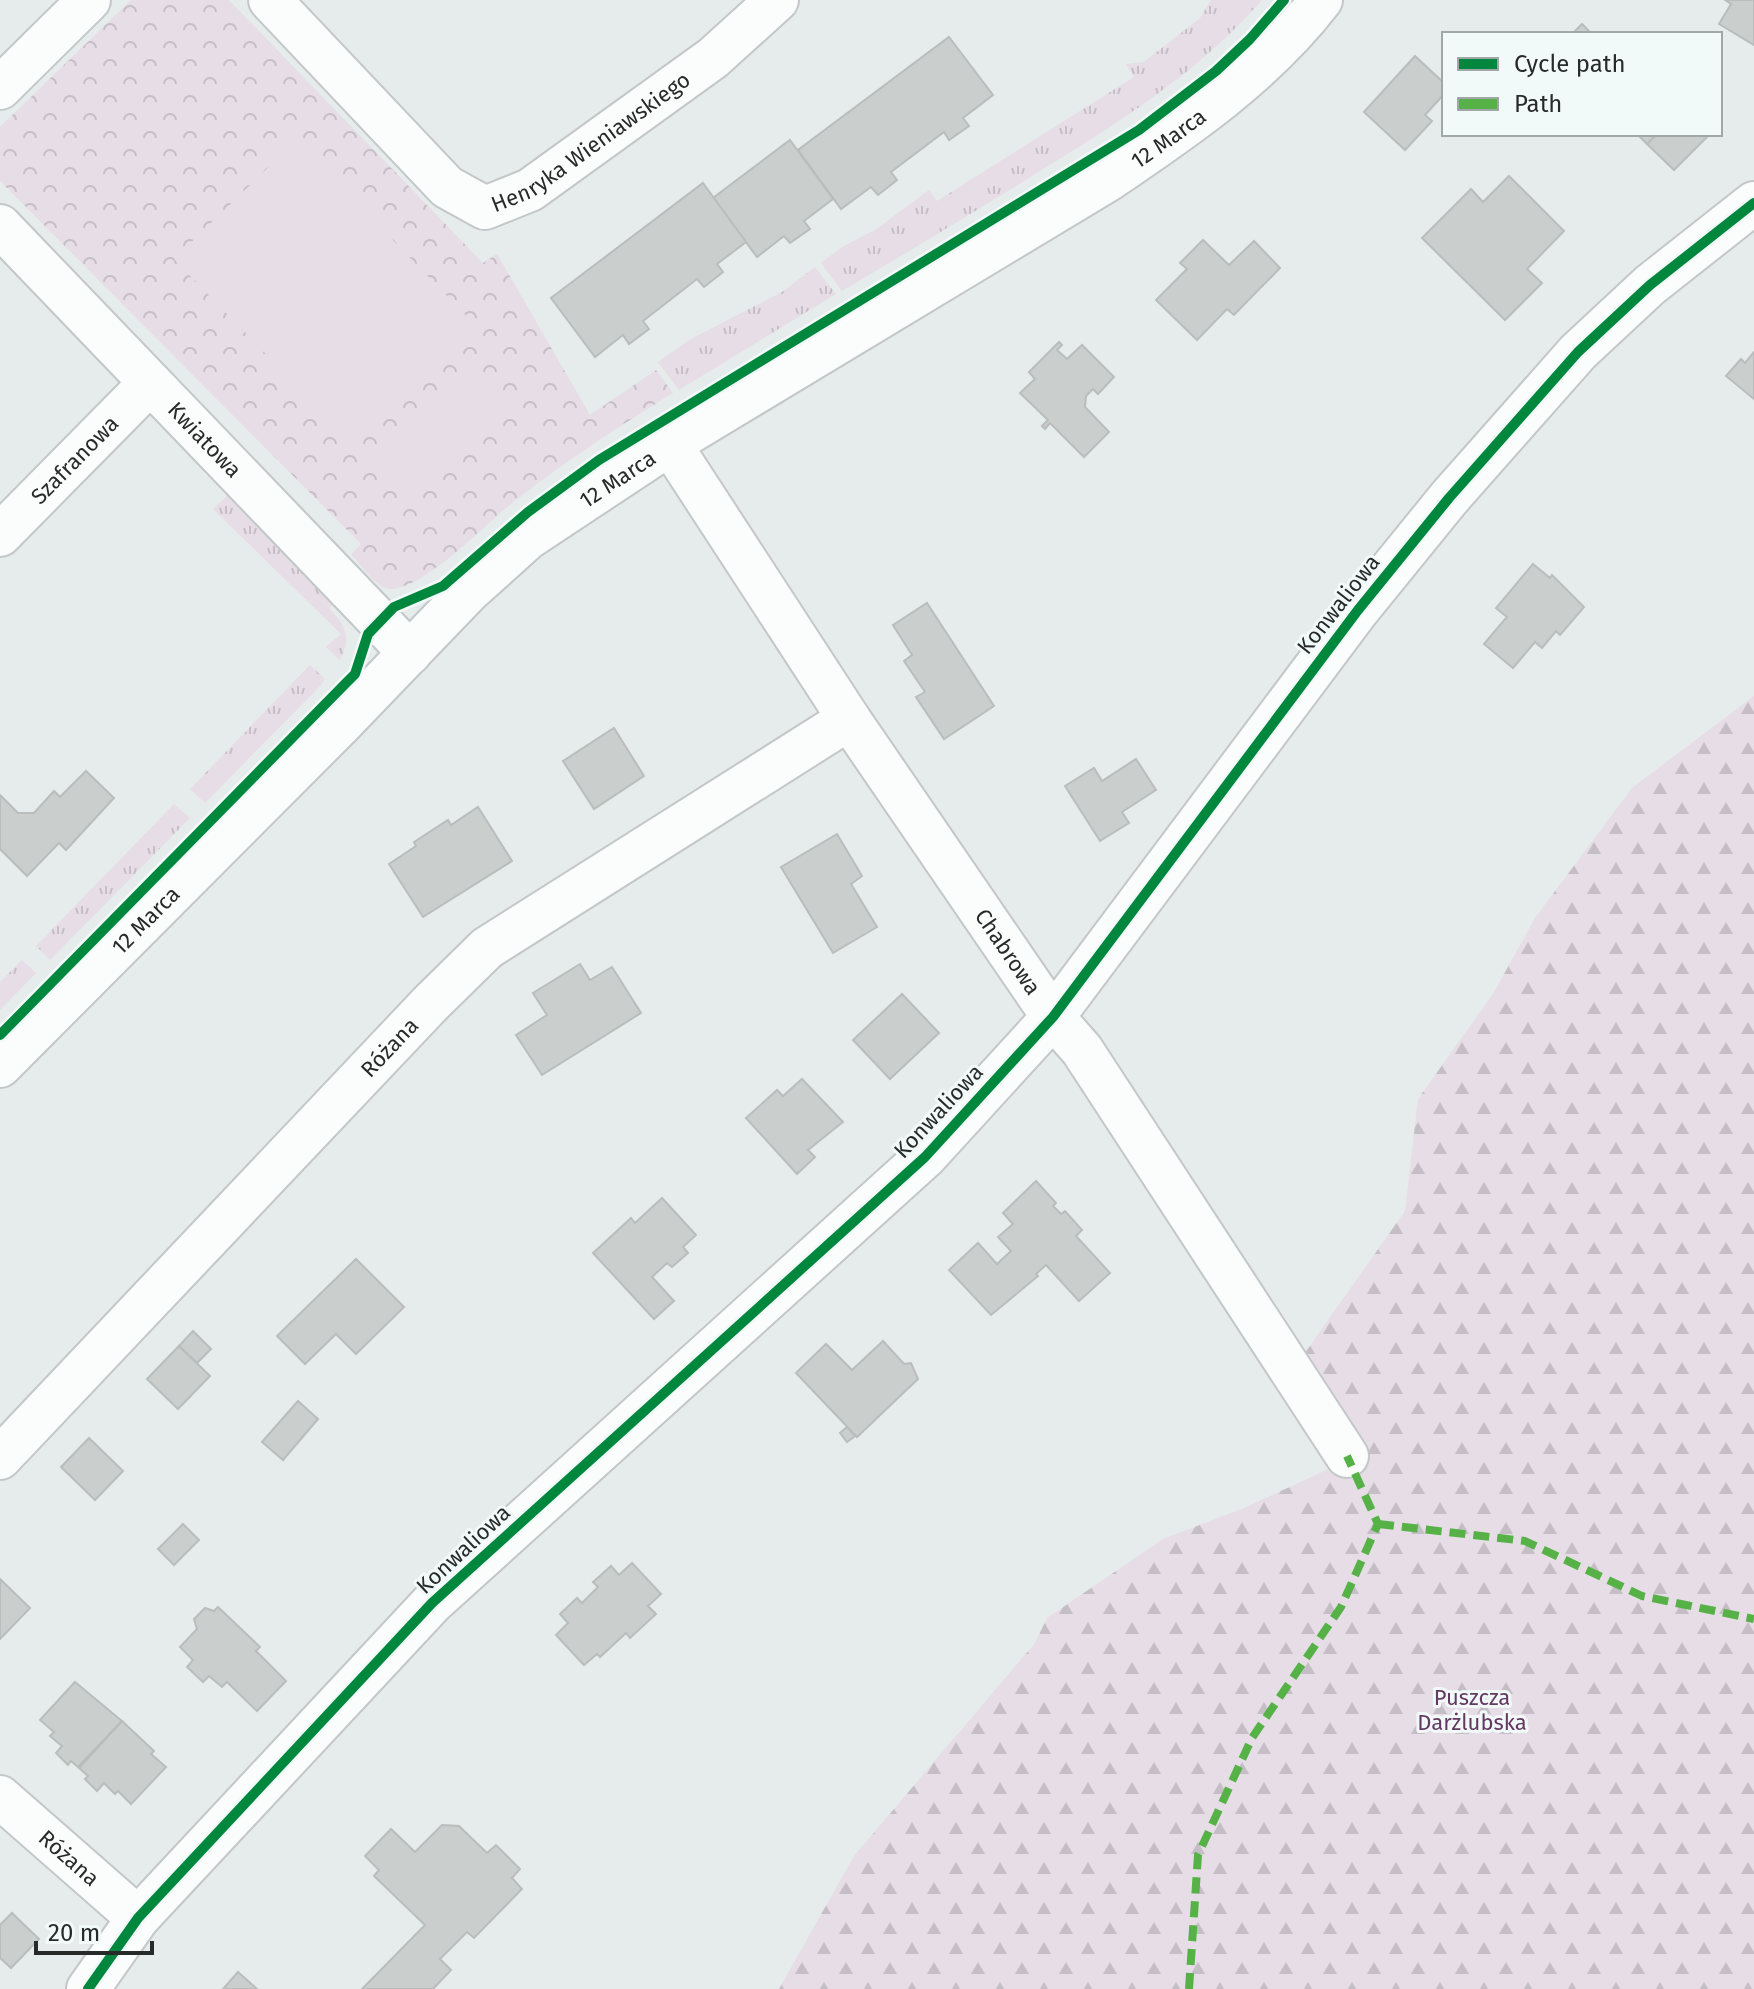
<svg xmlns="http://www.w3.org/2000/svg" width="1754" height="1989" font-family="'Fira Sans',sans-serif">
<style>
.grass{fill:url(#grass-tufts)}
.forest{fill:url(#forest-firs)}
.park{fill:url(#park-crowns)}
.pitch{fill:#e6dde7}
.building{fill:#cacecd;stroke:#b9bdbc;stroke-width:2}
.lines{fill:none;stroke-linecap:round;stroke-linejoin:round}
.minor-casing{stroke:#c3c7c7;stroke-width:46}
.minor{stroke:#fbfcfc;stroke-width:42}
.quiet{stroke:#56b246;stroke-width:8;stroke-dasharray:16 8;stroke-linecap:butt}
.cycleway-casing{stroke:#f2f9f9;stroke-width:15}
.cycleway{stroke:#00873e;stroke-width:10}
.labels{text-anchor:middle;stroke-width:6;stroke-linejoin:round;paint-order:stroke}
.street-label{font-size:22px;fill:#282a2a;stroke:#f2f9f9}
.park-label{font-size:22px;fill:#643961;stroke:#f2f9f9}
</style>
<defs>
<pattern id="grass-tufts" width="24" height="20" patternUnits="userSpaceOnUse" patternTransform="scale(2)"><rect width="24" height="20" fill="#e6dde7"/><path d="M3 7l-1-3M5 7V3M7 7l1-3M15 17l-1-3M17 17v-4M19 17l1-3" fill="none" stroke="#c5bec6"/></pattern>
<pattern id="forest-firs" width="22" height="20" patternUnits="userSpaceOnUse" patternTransform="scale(2)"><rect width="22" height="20" fill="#e6dde7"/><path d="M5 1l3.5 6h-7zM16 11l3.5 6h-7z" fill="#c5bec6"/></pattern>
<pattern id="park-crowns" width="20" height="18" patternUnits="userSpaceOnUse" patternTransform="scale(2)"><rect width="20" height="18" fill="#e6dde7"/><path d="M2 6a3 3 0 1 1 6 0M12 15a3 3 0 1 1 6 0" fill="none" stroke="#c5bec6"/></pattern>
</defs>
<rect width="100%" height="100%" fill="#e6ebeb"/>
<!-- grass -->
<g class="grass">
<path d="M 1211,0 L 1262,0 C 1200,71 1120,122 1040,171 C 975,212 908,252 842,291 L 821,263 L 842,247 L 875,230 L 929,190 L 937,201 L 1134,77 L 1126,64 L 1144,62 L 1200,18 Z"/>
<path d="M 815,267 L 836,294 L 679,390 L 658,362 L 689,340 L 782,292 Z"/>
<path d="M 232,491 L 338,599 L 329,608 C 345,625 352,637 340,660 L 326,647 L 341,634 L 213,509 Z"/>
<path d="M 310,665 L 325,679 L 321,685 L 205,803 L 190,789 Z"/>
<path d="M 174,804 L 190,818 L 50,960 L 36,946 Z"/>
<path d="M 22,960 L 36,973 L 0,1010 L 0,982 Z"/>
</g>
<!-- forest -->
<path class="forest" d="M 1754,696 L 1754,1989 L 779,1989 L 854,1856 L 1035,1643 L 1047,1618 L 1163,1539 L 1244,1508 L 1333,1467 L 1302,1357 L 1405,1211 L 1418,1099 L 1493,994 L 1535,918 L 1632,788 Z"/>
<!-- park -->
<path class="park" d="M 131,0 L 229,0 L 483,263 L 497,254 L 590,415 L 656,370 L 673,393 C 619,426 566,461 516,500 C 485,524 430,584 393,589 C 378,591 360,564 351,554 L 361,544 L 0,181 L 0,127 Z"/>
<!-- pitch -->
<g class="pitch">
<path d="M 296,140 L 477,327 L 355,446 L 174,259 Z"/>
<path d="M 469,370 L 510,413 L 416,501 L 376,458 Z"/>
</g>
<!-- building -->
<g class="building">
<path d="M 1725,0 L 1754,0 L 1754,45 L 1719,24 L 1731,4 Z"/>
<path d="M 1582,24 L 1592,34 L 1572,34 Z"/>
<path d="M 949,37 L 993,95 L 963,118 L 969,126 L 949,140 L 944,132 L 891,172 L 897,180 L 878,195 L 871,187 L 841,209 L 798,150 Z"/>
<path d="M 1415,56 L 1444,83 L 1444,94 L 1425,115 L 1432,121 L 1405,150 L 1364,112 Z"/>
<path d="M 1637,134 L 1657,134 L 1647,144 Z"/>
<path d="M 1657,134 L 1710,134 L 1674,170 L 1647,144 Z"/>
<path d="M 790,140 L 833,199 L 804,221 L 810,229 L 790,243 L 784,236 L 757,257 L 713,198 Z"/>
<path d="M 1509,176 L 1564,231 L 1527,269 L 1542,283 L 1505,320 L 1422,238 L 1471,189 L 1483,202 Z"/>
<path d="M 703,183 L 746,242 L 717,264 L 723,272 L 704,287 L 697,279 L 643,321 L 649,329 L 629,344 L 623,335 L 595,357 L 551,298 Z"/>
<path d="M 1203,240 L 1229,265 L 1254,241 L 1280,268 L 1234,315 L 1227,309 L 1197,340 L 1156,300 L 1187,269 L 1180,263 Z"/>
<path d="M 1059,342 L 1062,345 L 1057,350 L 1067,359 L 1082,345 L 1114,377 L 1098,394 L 1093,389 L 1086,396 L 1085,407 L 1109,432 L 1084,457 L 1050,423 L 1045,429 L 1042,426 L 1048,420 L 1020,393 L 1035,379 L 1029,372 Z"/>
<path d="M 1754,352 L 1754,399 L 1726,376 L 1741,359 L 1745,363 Z"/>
<path d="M 1533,564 L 1550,578 L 1552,575 L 1584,607 L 1560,635 L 1556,631 L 1542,648 L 1535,642 L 1513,668 L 1484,644 L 1507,617 L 1496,608 Z"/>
<path d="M 927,603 L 994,706 L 944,739 L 916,697 L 925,692 L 904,661 L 912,655 L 893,625 Z"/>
<path d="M 614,728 L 644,776 L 594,809 L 563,761 Z"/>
<path d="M 1136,759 L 1156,790 L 1122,812 L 1129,823 L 1100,841 L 1065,786 L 1094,768 L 1102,781 Z"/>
<path d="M 86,771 L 114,798 L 66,850 L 59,843 L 27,876 L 0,849 L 0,795 L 18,813 L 34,813 L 54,791 L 60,797 Z"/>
<path d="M 478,807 L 512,861 L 423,917 L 389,864 L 416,846 L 414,842 L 448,820 L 451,825 Z"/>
<path d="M 837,834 L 862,876 L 851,884 L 877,927 L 833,953 L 781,867 Z"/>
<path d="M 580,964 L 590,980 L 612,967 L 641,1013 L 542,1075 L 516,1035 L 547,1015 L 533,993 Z"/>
<path d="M 902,994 L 939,1033 L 890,1079 L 853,1040 Z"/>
<path d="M 802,1079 L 843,1122 L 808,1150 L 815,1157 L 797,1174 L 746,1118 L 777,1090 L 783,1096 Z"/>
<path d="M 1036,1181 L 1056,1203 L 1053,1206 L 1061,1214 L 1065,1211 L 1082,1230 L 1076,1236 L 1110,1273 L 1079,1301 L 1046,1265 L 1036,1274 L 1038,1276 L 991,1315 L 949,1270 L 978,1243 L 997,1264 L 1011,1251 L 998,1237 L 1013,1224 L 1003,1213 Z"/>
<path d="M 662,1198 L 696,1235 L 683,1247 L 688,1253 L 672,1267 L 667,1263 L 652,1277 L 674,1301 L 654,1319 L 593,1253 L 631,1218 L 635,1223 Z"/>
<path d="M 356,1259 L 404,1307 L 356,1354 L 336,1334 L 305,1364 L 277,1336 Z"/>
<path d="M 193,1331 L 211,1349 L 197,1363 L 179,1346 Z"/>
<path d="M 883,1341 L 904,1364 L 911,1363 L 918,1379 L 857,1437 L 796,1373 L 826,1344 L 852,1370 Z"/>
<path d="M 179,1346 L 210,1376 L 178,1409 L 147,1379 Z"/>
<path d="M 298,1401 L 318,1419 L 283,1460 L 262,1442 Z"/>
<path d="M 847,1427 L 855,1436 L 847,1442 L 840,1433 Z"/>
<path d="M 89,1438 L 123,1471 L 95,1500 L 61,1467 Z"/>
<path d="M 183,1524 L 199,1540 L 174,1565 L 158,1549 Z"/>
<path d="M 632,1563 L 661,1594 L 648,1606 L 656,1614 L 630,1638 L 626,1633 L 600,1657 L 597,1654 L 584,1665 L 556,1635 L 568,1623 L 560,1614 L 577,1598 L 582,1603 L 598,1587 L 593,1582 L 611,1566 L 619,1575 Z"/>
<path d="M 0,1579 L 30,1608 L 0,1639 Z"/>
<path d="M 218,1607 L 260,1647 L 256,1651 L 286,1681 L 257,1711 L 227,1682 L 222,1687 L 209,1676 L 203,1682 L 187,1667 L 193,1660 L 180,1647 L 197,1629 L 194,1619 L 205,1608 L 214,1611 Z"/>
<path d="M 75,1682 L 122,1721 L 78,1767 L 71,1761 L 68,1765 L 56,1753 L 62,1746 L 50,1736 L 54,1732 L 40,1720 Z"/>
<path d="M 122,1721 L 154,1751 L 151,1754 L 166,1767 L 131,1804 L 118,1791 L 115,1794 L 104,1783 L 97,1791 L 85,1779 L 88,1776 L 79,1768 Z"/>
<path d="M 442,1825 L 459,1826 L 487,1853 L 496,1845 L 520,1869 L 512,1878 L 522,1889 L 474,1938 L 467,1932 L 440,1959 L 451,1970 L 433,1989 L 362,1989 L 425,1925 L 374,1876 L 379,1870 L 365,1856 L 391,1829 L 415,1852 Z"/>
<path d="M 12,1913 L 39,1939 L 11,1968 L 0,1958 L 0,1925 Z"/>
<path d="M 238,1972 L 257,1989 L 223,1989 Z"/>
</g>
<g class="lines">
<defs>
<g id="minor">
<path id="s1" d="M 270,0 L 447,187 L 485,208 L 530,190 L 713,58 L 777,0"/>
<path d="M 0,88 L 89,0"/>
<path id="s2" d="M 0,226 L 410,653"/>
<path id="s3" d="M 670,444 L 849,719 L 1053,1017 L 1082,1050 L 1347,1456"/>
<path id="s4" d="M 0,535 L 150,383"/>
<path id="s5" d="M 0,1066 L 343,722 L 468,592 L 528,538 L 670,444 L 1108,180 C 1185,128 1264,74 1321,0"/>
<path id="s6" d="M 0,1458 L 430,1004 L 487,948 L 849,719"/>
<path id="s7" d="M 0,1797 L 138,1918"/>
<path d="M 88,1989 L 138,1918 L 432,1603 L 925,1157 L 1053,1017 L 1358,610 L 1449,498 L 1578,352 L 1650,285 L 1754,203"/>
</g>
</defs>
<!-- minor casing -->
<use href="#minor" class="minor-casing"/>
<!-- minor -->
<use href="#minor" class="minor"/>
<!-- quiet -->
<g class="quiet">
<path d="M 1378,1524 L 1525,1541 L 1642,1596 L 1754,1619"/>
<path d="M 1189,1989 L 1198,1855 L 1252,1738 L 1341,1607 L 1378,1524 L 1347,1456"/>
</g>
<defs>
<g id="cycleway">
<path d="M 0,1035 L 346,683 L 355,674 L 368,634 L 394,607 L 443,586 L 528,512 L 599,460 L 1139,130 L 1216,71 L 1250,39 L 1284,0"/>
<path d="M 88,1989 L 138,1918 L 432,1603 L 925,1157 L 1053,1017 L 1358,610 L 1449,498 L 1578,352 L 1650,285 L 1754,203"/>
</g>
</defs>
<!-- cycleway casing -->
<use href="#cycleway" class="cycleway-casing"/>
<!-- cycleway -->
<use href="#cycleway" class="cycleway"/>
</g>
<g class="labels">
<!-- street labels -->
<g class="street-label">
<text dy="8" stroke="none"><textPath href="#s5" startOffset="1502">12 Marca</textPath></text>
<text dy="8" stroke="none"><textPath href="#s1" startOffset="426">Henryka Wieniawskiego</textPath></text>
<text dy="8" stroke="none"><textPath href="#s2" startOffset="296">Kwiatowa</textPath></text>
<text dy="8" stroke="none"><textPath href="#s4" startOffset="106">Szafranowa</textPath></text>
<text dy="8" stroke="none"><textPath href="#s5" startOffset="854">12 Marca</textPath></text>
<text transform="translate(1338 604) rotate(-52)" y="8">Konwaliowa</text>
<text dy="8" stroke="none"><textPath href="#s5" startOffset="206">12 Marca</textPath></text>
<text dy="8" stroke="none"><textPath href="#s3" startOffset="610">Chabrowa</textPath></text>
<text dy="8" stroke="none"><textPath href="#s6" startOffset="566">Różana</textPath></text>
<text transform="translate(938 1111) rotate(-47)" y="8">Konwaliowa</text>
<text transform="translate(463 1549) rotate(-43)" y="8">Konwaliowa</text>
<text dy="8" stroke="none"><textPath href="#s7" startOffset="92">Różana</textPath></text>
</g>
<!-- park labels -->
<g class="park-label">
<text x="1472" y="1705">Puszcza<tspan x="1472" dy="25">Darżlubska</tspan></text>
</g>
</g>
<!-- legend -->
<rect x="1442" y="32" width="280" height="104" fill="#f2f9f9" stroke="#a1a6a6" stroke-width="2"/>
<rect x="1458" y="58" width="40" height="12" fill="#00873e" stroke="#a1a6a6" stroke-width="2"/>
<text x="1514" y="72" font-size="24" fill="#282a2a">Cycle path</text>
<rect x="1458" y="98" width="40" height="12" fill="#56b246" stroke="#a1a6a6" stroke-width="2"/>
<text x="1514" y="112" font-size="24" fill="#282a2a">Path</text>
<!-- scale -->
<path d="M36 1941v12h116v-12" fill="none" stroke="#282a2a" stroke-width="4"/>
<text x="48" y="1941" font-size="24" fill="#282a2a" stroke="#f2f9f9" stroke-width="6" paint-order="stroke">20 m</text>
</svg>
